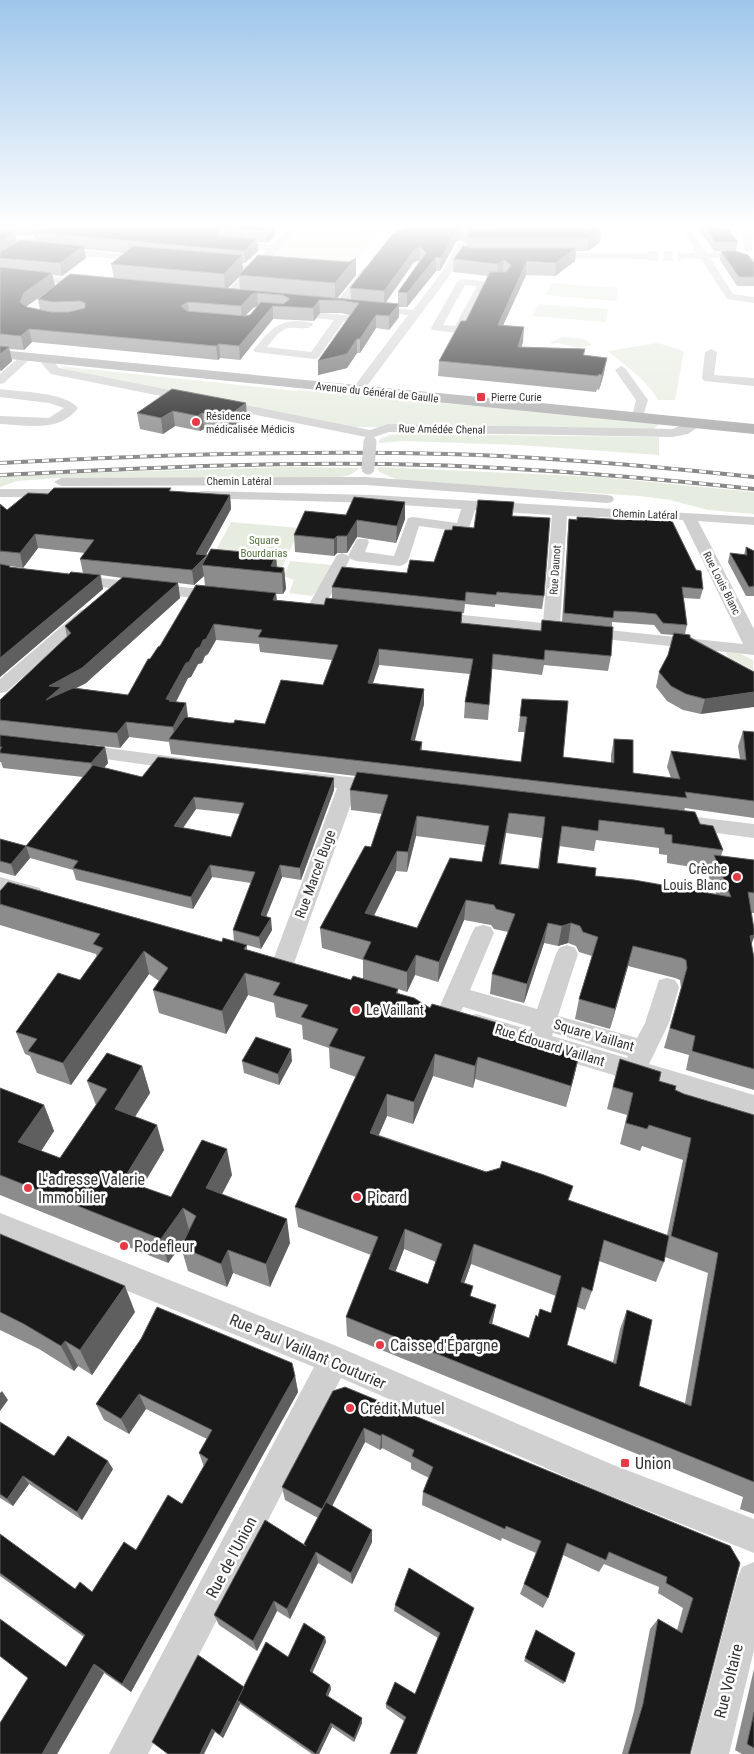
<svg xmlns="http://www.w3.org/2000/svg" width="754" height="1754" font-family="'Roboto Condensed',sans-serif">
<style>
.green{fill:#e6ecdf}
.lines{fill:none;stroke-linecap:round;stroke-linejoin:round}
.minor-tunnel{stroke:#d6d6d6;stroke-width:10;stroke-dasharray:10 5;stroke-linecap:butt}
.minor{fill:#d0d0d0;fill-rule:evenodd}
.major{fill:#ababab;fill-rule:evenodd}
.rail-casing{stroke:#888;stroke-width:4}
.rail{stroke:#fff;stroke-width:2.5;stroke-dasharray:7;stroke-linecap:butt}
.minor-bridge{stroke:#d0d0d0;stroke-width:13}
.wall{fill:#8c8c8c;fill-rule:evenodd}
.shaded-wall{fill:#5f5f5f}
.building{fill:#1a1a1a;stroke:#5f5f5f;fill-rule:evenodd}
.poi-dot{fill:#e63946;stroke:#fff;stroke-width:2}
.labels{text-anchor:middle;stroke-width:5;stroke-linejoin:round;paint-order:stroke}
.far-street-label{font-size:11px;fill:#333;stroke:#fff}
.far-poi-label{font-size:11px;fill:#333;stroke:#fff;text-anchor:start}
.far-park-label{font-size:11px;fill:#56703f;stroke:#fff}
.poi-label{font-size:14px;fill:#333;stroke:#fff;text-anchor:end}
.street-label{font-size:14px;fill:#333;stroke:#fff}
.near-poi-label{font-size:16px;fill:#333;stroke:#fff;text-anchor:start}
.near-street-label{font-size:16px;fill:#333;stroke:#fff}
</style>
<rect width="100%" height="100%" fill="#fff"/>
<!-- green -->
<g class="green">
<path d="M 302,225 L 380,231 L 345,274 L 261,266 Z"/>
<path d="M 551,283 L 618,288 L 616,301 L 546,295 Z"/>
<path d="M 538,304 L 608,309 L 606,322 L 532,316 Z"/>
<path d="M 563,337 L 584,339 L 592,345 L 578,348 L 557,343 L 554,344 L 550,342 Z"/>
<path d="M 658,343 L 684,351 L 675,400 L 658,400 C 647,380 625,366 608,351 Z"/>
<path d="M 59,366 L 297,391 L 298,390 L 660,423 L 653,430 L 354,427 L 66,370 Z"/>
<path d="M 402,434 L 659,437 L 659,455 L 518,445 L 405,441 L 379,443 L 380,439 L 390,435 Z"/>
<path d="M 289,467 L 359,468 C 353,476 341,477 331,479 L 59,478 L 17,481 L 0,487 L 0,477 L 106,472 Z"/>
<path d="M 380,467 L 598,477 L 754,492 L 754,514 L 708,510 L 670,500 L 640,496 L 401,481 L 379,472 L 377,468 Z"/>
<path d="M 231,522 L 300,528 L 281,570 L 209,563 Z"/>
<path d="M 290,561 L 332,565 L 325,582 L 312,596 L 289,593 L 294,580 L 284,576 Z"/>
<path d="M 726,652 L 741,654 L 753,660 L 754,678 L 731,666 Z"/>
</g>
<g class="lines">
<!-- minor-tunnel -->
<path class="minor-tunnel" d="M 648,256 L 681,256"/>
<!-- minor -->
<g class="minor">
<path d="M 293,225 L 303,225 L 232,298 L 224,298 L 223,296 L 224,294 L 247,271 L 214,268 L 209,265 L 211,263 L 253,266 L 267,250 L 229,247 L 226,246 L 226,242 L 272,245 Z"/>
<path d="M 306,225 L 343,225 L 425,230 L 430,233 L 425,236 L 311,228 Z"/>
<path d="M 680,225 L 688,225 L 706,253 L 733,252 L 754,258 L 754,264 L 733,258 L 710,258 L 733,294 L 754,297 L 754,303 L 727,299 L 701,259 L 678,258 L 678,254 L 697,253 Z"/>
<path d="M 738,225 L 748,225 L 753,228 L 752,251 L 746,251 L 744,249 L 743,229 Z"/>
<path d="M 0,235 L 32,238 L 37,241 L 32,244 L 0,241 Z"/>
<path d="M 461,242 L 464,243 L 466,249 L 447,279 L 361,394 L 353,394 L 351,391 L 353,388 L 408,315 L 371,311 L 366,308 L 367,306 L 413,310 C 429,289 448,267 458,243 Z"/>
<path d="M 57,248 L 149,256 L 154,259 L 149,262 L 54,253 L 52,251 Z"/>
<path d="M 548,253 L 648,253 L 653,256 L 648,259 L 545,258 L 545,254 Z"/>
<path d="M 367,267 L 372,270 L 344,307 L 336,307 L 335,305 L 336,303 L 363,268 Z"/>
<path d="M 0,272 L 89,280 L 94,283 L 89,286 L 0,278 Z"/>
<path d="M 462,279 L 483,281 L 488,284 L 465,330 L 459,333 L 432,330 L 431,328 L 457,282 ZM 465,285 L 477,286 L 455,326 L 443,325 Z"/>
<path d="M 289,310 L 376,318 L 381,321 L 376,324 L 344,321 L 318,358 L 314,359 L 255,352 L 253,350 L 255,348 C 272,327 283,316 312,323 L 313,325 C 306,332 294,325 285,329 C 277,333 272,341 267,347 L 311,352 L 334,320 L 285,315 L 284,313 L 285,311 Z"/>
<path d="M 711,349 L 717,352 L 714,375 L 754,378 L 754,386 L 704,381 L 702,378 L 705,352 Z"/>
<path d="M 26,354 L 32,357 L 30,359 L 4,383 L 0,384 L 0,374 L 22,355 Z"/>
<path d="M 47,356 L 51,357 L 59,368 L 370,430 L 388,424 L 672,429 L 698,419 L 704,423 L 688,434 L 672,437 L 389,432 L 371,438 L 51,374 L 42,364 L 41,359 Z"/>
<path d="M 621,366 L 625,368 L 648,400 L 642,420 L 634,420 L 632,417 L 636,400 L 615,370 Z"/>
<path d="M 0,389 C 20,392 65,392 78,408 C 59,433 28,425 0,424 L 0,416 L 49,418 L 64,408 L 49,403 L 0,397 Z"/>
<path d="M 366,477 L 607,495 L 612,496 L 614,499 L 612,502 L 607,503 L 366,485 L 61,486 L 54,482 L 61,478 Z"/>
<path d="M 0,489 L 80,489 L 87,493 L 80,497 L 0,497 Z"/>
<path d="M 203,491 L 373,495 L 754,517 L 754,525 L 698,521 L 754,629 L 754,655 L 427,620 L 425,617 L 427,614 L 433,612 L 543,623 L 552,515 L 475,510 L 468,531 L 463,532 L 419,526 L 408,561 L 405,564 L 400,566 L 356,561 L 351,559 L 348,556 L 357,539 L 367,539 L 369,542 L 365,552 L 394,556 L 408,518 L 413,517 L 457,523 L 461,509 L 373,503 L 198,498 L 196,495 L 198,492 ZM 567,516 L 683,520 L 743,644 L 560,625 Z"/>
<path d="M 342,553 L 347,555 L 350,558 L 340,580 L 322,609 L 310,609 L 308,606 L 337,555 Z"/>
<path d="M 73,575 L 219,591 L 225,593 L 227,596 L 225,599 L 219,601 L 67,583 L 65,580 L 67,577 Z"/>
<path d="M 87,608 L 93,610 L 95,613 L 93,616 L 6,692 L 0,693 L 0,679 L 81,610 Z"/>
<path d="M 77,744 L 183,758 L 190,760 L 193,764 L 190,768 L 183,770 L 70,754 L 68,750 L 70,746 Z"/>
<path d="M 306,772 L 382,781 L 389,782 L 392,787 L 389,792 L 382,793 L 356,790 L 293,966 L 290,972 L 282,975 L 274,972 L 271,966 L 337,788 L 299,783 L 296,778 L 299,773 Z"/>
<path d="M 671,814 L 754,824 L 754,838 L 664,826 L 661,821 L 664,816 Z"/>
<path d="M 0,877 L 40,888 L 43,894 L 40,900 L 32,902 L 0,893 Z"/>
<path d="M 483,925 L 491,927 L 494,933 L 470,990 L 537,1009 L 556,954 L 559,948 L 567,945 L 575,948 L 578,954 L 558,1016 L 637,1038 L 645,1023 L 659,980 L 667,978 L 675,980 L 679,987 L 669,1023 L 649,1064 L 754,1095 L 754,1117 L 476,1034 L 468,1031 L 464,1024 L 468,1017 L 476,1014 L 530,1030 L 531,1027 L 463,1007 L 459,1015 L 451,1018 L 443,1015 L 439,1008 L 472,933 L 475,927 ZM 553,1033 L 628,1056 L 627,1058 L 552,1036 Z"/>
<path d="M 0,1213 L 334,1345 L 611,1464 L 754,1519 L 754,1553 L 596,1490 L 341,1378 L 148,1754 L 109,1754 L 314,1367 L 0,1239 Z"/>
<path d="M 754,1562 L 754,1650 L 729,1754 L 691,1754 L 737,1579 L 742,1567 Z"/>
</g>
<!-- major -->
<path class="major" d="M 0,350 L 754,424 L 754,434 L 0,358 Z"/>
<defs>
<g id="rail">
<path d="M 0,463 C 149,455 298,450 448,454 C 550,457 652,466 754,477"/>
<path d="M 0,475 C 129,469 258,462 387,464 C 510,466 632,476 754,489"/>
</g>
</defs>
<!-- rail casing -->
<use href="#rail" class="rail-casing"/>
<!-- rail -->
<use href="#rail" class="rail"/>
<!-- minor-bridge -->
<path class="minor-bridge" d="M 368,468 L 370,442"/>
</g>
<!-- wall -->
<g class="wall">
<path d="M 0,225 L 274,225 L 275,235 L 267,243 L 257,242 L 258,251 L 245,263 L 242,263 L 243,271 L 356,275 L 337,298 L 351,299 L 350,288 L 404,226 L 384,225 L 572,225 L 601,229 L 600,242 L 588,251 L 576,251 L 575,261 L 555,276 L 526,275 L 503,325 L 523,342 L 521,347 L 585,349 L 584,355 L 604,373 L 599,390 L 597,389 L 596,392 L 438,376 L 439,361 L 466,321 L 488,276 L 453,272 L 454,259 L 467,247 L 467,243 L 460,240 L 456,242 L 440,271 L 436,271 L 407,307 L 399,307 L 399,317 L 389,330 L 376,328 L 360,353 L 357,353 L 347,368 L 318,375 L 318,361 L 350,315 L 341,313 L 320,313 L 314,321 L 273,319 L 240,360 L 220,358 L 218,360 L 32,342 L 24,350 L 9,349 L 12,361 L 1,371 L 0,371 ZM 34,234 L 36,242 L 17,243 L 15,235 L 31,236 ZM 84,249 L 125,253 L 111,264 L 114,278 L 38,299 L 40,310 L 27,307 L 27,306 L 55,286 L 52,275 L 62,276 L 86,258 ZM 420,260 L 398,292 L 398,304 L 386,302 L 414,262 ZM 239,277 L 240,289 L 228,288 ZM 258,306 L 250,315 L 245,316 L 253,308 Z"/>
<path d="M 696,225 L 725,225 L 738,242 L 736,251 L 754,263 L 754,286 L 737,286 L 720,260 L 721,251 L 714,251 Z"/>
<path d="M 172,389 L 247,418 L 229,433 L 204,429 L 200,431 L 175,426 L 163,434 L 140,429 L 137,413 Z"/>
<path d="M 172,491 L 230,495 L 231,509 L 206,555 L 276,555 L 277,567 L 284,568 L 286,589 L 283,594 L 276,594 L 277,600 L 324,605 L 332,598 L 332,587 L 407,573 L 434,562 L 452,530 L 474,528 L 513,516 L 544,596 L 542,609 L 495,604 L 495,607 L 465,604 L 464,613 L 462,613 L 462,623 L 540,631 L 562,622 L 568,530 L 569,519 L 625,520 L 626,514 L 703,589 L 700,599 L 683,598 L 687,625 L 685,634 L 754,672 L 701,714 L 683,710 L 667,701 L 656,687 L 659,672 L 668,655 L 673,635 L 661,634 L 654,625 L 612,622 L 612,627 L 611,656 L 608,671 L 544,665 L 542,675 L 492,669 L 488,720 L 464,718 L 465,702 L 470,674 L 379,665 L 373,683 L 424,689 L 424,704 L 414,741 L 422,742 L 422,750 L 521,762 L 525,732 L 518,732 L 522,699 L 563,757 L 611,763 L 611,755 L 614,739 L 633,773 L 671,778 L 667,767 L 671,751 L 740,759 L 738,746 L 743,731 L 754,732 L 754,818 L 685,808 L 684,811 L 700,824 L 723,850 L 721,856 L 754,860 L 754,913 L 751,913 L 754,937 L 751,945 L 754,958 L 754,1090 L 686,1070 L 689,1055 L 664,1048 L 681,988 L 680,980 L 675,978 L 628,966 L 610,1029 L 575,1019 L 579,999 L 592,956 L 579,952 L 576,946 L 568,943 L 558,946 L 544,943 L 524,1003 L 490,994 L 492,974 L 508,932 L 494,929 L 491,925 L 464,920 L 438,982 L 415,975 L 407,992 L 398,989 L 398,994 L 430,1008 L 505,1025 L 504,1033 L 579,1055 L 574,1077 L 566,1107 L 475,1079 L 473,1088 L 433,1076 L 413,1124 L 387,1116 L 379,1135 L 569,1200 L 667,1235 L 683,1160 L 642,1146 L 640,1151 L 620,1144 L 627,1115 L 607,1109 L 620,1059 L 659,1081 L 684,1094 L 754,1115 L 754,1514 L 740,1509 L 743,1497 L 347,1336 L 346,1317 L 371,1255 L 298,1227 L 295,1207 L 356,1077 L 330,1068 L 329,1048 L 303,1039 L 302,1025 L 276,1017 L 274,1003 L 248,995 L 226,1034 L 159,1013 L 153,990 L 159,981 L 149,974 L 71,1085 L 37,1073 L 30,1056 L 25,1054 L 16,1032 L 80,980 L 97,957 L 96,954 L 0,925 L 0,891 L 222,942 L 234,941 L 233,930 L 251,883 L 212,877 L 193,909 L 76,880 L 73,870 L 30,858 L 15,876 L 0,872 L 0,839 L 26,846 L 83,777 L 3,768 L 1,762 L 0,762 L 0,735 L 105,747 L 108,763 L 104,768 L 142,777 L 334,778 L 334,790 L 301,880 L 282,877 L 266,916 L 272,930 L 261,949 L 247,945 L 247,950 L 351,980 L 363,979 L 363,960 L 322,948 L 320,928 L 371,847 L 382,814 L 351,810 L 350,790 L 356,776 L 171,754 L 169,742 L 129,737 L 120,748 L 0,735 L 0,700 L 67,637 L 65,626 L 122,578 L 101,575 L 103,589 L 0,677 L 0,504 L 7,510 L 48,494 ZM 38,548 L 85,553 L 80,559 L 83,573 L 69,574 L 10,567 L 10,566 L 23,568 ZM 204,576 L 205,586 L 150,659 L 128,695 L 76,688 L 86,683 L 180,598 L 178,583 L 194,585 ZM 216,640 L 259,644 L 260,652 L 332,660 L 323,685 L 265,724 L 229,723 L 188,717 L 186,703 L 176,702 L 188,678 L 191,677 L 198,664 L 202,663 L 205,656 L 208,654 ZM 196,809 L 240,814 L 231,837 L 183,828 ZM 506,833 L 542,838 L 538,869 L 501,864 ZM 416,836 L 485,845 L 482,862 L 417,928 L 374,916 L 396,871 L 407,872 ZM 596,840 L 659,848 L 659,854 L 667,855 L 667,863 L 710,870 L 708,875 L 716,894 L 595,876 L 557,863 L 559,846 L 594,851 ZM 404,1249 L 436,1262 L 428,1284 L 395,1272 ZM 665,1257 L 708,1273 L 685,1403 L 639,1386 L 627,1310 L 620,1329 L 613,1362 L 567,1345 L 577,1307 L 585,1310 L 592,1291 L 599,1261 L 656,1282 L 664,1262 ZM 471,1264 L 556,1296 L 551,1313 L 538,1317 L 529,1338 L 492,1324 L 496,1305 L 471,1296 L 464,1283 Z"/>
<path d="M 405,502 L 405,519 L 396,543 L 357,537 L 347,553 L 337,553 L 334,556 L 295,552 L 294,535 L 346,515 Z"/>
<path d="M 746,547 L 754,551 L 754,596 L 746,596 L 728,562 L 730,553 L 744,555 Z"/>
<path d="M 242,1061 L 292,1061 L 279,1085 L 244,1073 Z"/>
<path d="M 142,1066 L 150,1093 L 135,1117 L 164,1150 L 142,1187 L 171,1197 L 232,1175 L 222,1194 L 290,1243 L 270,1287 L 233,1273 L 227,1287 L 188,1271 L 181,1247 L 185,1240 L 168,1263 L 0,1195 L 0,1088 L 44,1105 L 54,1131 L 41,1151 L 60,1158 L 96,1105 L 87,1081 Z"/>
<path d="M 0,1234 L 135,1312 L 92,1375 L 78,1366 L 74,1371 L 39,1349 L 0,1330 Z"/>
<path d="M 141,1339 L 295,1376 L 298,1392 L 131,1692 L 104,1673 L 57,1754 L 0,1754 L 66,1667 L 84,1637 L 0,1576 L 0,1534 L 75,1589 L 92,1592 L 182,1504 L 204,1467 L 199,1453 L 207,1439 L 146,1409 L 129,1434 L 104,1420 L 96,1404 Z"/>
<path d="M 333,1391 L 730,1546 L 690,1754 L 622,1754 L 634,1711 L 650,1629 L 658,1619 L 677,1630 L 683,1608 L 658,1593 L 659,1587 L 604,1564 L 599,1572 L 563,1555 L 548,1598 L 543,1608 L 520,1594 L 536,1553 L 502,1538 L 501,1541 L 422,1505 L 423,1492 L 429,1478 L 411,1469 L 411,1463 L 382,1448 L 380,1450 L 365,1442 L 332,1505 L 372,1542 L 352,1584 L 318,1563 L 290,1619 L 277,1611 L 257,1651 L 219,1625 L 214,1615 L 304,1544 L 318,1518 L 285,1500 L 282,1487 Z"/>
<path d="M 0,1422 L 54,1456 L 113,1469 L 82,1520 L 29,1484 L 13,1506 L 0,1498 Z"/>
<path d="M 395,1605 L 474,1608 L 472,1614 L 404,1721 L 386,1708 L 386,1704 L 415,1694 L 438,1638 L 394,1611 Z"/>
<path d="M 536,1630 L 565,1682 L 563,1684 L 524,1661 Z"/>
<path d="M 325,1637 L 326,1642 L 312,1673 L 330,1685 L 331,1689 L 328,1696 L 362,1723 L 354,1742 L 332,1727 L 319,1754 L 312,1754 L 240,1704 L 223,1738 L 215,1732 L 168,1754 L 244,1687 L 288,1657 Z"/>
<path d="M 754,1669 L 754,1754 L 742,1754 L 735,1750 Z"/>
</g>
<!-- shaded-wall -->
<g class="shaded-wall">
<path d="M 28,225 L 49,225 L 34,232 L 34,234 L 31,236 Z"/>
<path d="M 273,225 L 274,225 L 275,235 L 267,243 L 266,231 Z"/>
<path d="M 487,225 L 509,225 L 486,233 Z"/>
<path d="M 461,227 L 460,240 L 456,242 L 440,271 L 441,258 L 457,229 Z"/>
<path d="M 601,229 L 600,242 L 588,251 L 589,238 Z"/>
<path d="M 15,232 L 17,244 L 0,256 L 0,241 Z"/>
<path d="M 257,239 L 258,251 L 245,263 L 244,251 Z"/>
<path d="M 84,246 L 86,258 L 62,276 L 60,263 Z"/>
<path d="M 420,247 L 420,260 L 414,262 L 384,305 L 384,291 L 415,249 Z"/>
<path d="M 576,248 L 575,261 L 555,276 L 556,263 Z"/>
<path d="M 242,255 L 243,273 L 239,275 L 239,277 L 225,291 L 224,274 Z"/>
<path d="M 436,257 L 436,271 L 407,307 L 407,293 Z"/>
<path d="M 356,258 L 356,275 L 336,300 L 335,300 L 335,283 Z"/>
<path d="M 504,260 L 503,273 L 497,277 L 498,264 Z"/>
<path d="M 527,261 L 526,275 L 497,339 L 498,325 Z"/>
<path d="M 52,273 L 55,286 L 27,306 L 23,315 L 20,302 L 24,293 Z"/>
<path d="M 257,293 L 258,306 L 253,308 L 242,319 L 241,306 L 252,294 Z"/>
<path d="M 319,300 L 320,313 L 314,321 L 313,308 Z"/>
<path d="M 188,302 L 189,315 L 181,306 Z"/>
<path d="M 399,304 L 399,317 L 389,330 L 389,316 Z"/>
<path d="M 273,306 L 273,319 L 240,360 L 239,346 Z"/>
<path d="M 376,315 L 376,328 L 360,353 L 360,339 Z"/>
<path d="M 524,327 L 523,342 L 517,361 L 518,347 Z"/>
<path d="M 29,329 L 32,342 L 24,350 L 21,336 Z"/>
<path d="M 357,339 L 357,353 L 347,368 L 318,375 L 318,361 Z"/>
<path d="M 219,344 L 220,358 L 218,360 L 216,346 Z"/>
<path d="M 9,347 L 12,361 L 1,371 L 0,367 L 0,354 Z"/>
<path d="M 607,358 L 604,373 L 599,390 L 602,375 Z"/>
<path d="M 246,403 L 247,418 L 229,433 L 227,417 Z"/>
<path d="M 173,411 L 175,426 L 163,434 L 161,418 Z"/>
<path d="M 202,413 L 204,429 L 200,431 L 198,416 Z"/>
<path d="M 230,495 L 231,509 L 203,560 L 208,556 L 202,565 L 204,576 L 194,585 L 192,570 L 196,554 Z"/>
<path d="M 405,502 L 405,519 L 396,543 L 397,526 Z"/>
<path d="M 357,520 L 357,537 L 347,553 L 347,536 Z"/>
<path d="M 35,534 L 38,548 L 23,568 L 20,553 Z"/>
<path d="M 337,536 L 337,553 L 334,556 L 334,539 Z"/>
<path d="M 276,555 L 277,572 L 271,566 Z"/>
<path d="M 284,568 L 286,589 L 283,594 L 282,573 Z"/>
<path d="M 100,575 L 103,589 L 0,677 L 0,658 Z"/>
<path d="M 178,583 L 180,598 L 86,683 L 63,695 L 46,700 L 49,686 Z"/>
<path d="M 276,593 L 277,608 L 273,600 Z"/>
<path d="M 214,624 L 216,640 L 208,654 L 205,656 L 202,663 L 198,664 L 191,677 L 188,678 L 172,709 L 166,699 L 186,663 L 196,649 L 203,640 Z"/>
<path d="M 379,649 L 379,665 L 368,698 L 368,683 Z"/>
<path d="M 424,689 L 424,704 L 411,756 L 411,740 Z"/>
<path d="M 754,692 L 754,707 L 701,714 L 705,699 Z"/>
<path d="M 186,703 L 188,719 L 175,739 L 173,727 Z"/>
<path d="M 126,722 L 129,737 L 120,748 L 117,733 Z"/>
<path d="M 105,747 L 108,763 L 95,779 L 91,763 Z"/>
<path d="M 334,778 L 334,790 L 301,880 L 300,868 Z"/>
<path d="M 194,797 L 196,809 L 176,838 L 174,826 Z"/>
<path d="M 509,813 L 506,833 L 497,884 L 499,864 Z"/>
<path d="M 417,816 L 416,836 L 407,872 L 408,852 Z"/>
<path d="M 26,846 L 30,858 L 15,876 L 11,864 Z"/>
<path d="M 397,851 L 396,871 L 365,933 L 365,913 Z"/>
<path d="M 210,865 L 212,877 L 193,909 L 191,897 Z"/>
<path d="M 280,865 L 282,877 L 262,927 L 261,915 Z"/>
<path d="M 466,900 L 464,920 L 438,982 L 439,962 Z"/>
<path d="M 271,918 L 272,930 L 261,949 L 259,937 Z"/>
<path d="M 548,923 L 544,943 L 524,1003 L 527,984 Z"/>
<path d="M 571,923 L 568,943 L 558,946 L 562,926 Z"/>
<path d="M 754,935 L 754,937 L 747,955 L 750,936 Z"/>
<path d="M 633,946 L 628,966 L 610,1029 L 615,1009 Z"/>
<path d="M 144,951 L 149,974 L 71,1085 L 63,1063 Z"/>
<path d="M 416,955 L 415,975 L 407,992 L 407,972 Z"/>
<path d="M 245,973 L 248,995 L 226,1034 L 222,1011 Z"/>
<path d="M 291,1049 L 292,1061 L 279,1085 L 278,1074 Z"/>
<path d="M 435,1054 L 433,1076 L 413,1124 L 414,1102 Z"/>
<path d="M 579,1055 L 574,1077 L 566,1107 L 571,1086 Z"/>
<path d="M 478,1057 L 475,1079 L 473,1088 L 475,1066 Z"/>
<path d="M 142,1066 L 150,1093 L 123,1135 L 115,1109 Z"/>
<path d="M 387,1094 L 387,1116 L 370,1154 L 370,1133 Z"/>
<path d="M 44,1105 L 54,1131 L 30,1168 L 18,1142 Z"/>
<path d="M 157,1125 L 164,1150 L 131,1205 L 123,1180 Z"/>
<path d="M 227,1149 L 232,1175 L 212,1213 L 206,1188 Z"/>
<path d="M 183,1208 L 190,1233 L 168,1263 L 161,1239 Z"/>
<path d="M 287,1219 L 290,1243 L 270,1287 L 266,1264 Z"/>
<path d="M 405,1229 L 404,1249 L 389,1289 L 389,1269 Z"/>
<path d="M 474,1244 L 471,1264 L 458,1301 L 461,1282 Z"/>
<path d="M 228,1250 L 233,1273 L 227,1287 L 221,1264 Z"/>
<path d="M 125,1286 L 135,1312 L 92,1375 L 80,1350 Z"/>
<path d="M 496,1305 L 492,1324 L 489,1323 Z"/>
<path d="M 65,1341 L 78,1366 L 74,1371 L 61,1346 Z"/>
<path d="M 295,1376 L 298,1392 L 131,1692 L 122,1684 Z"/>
<path d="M 2,1391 L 8,1400 L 0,1411 L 0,1393 Z"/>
<path d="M 139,1394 L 146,1409 L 129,1434 L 121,1419 Z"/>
<path d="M 364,1428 L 365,1442 L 324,1522 L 322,1509 Z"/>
<path d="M 382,1434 L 382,1448 L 380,1450 L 381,1436 Z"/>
<path d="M 108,1461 L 113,1469 L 82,1520 L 77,1512 Z"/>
<path d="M 23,1476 L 29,1484 L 13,1506 L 7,1499 Z"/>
<path d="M 372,1530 L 372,1542 L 352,1584 L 351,1573 Z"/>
<path d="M 316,1552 L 318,1563 L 290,1619 L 287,1609 Z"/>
<path d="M 274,1601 L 277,1611 L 257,1651 L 253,1641 Z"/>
<path d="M 474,1608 L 417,1754 L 416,1754 Z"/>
<path d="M 325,1637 L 326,1642 L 311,1676 L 310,1671 Z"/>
<path d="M 94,1664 L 104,1673 L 57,1754 L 42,1754 Z"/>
<path d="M 330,1685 L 331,1689 L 327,1699 L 326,1695 Z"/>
<path d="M 238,1700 L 240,1704 L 223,1738 L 220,1735 Z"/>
<path d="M 362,1718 L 362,1723 L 354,1742 L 354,1738 Z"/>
<path d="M 331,1723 L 332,1727 L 319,1754 L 316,1754 Z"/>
<path d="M 212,1729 L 215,1732 L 204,1754 L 200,1754 Z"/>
</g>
<!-- building -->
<g class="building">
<path d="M 46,225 L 273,225 L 266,231 L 219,228 L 218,235 L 222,236 L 257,239 L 244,251 L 34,232 Z"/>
<path d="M 407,225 L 450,226 L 455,225 L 473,225 L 480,228 L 498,227 L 504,225 L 572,225 L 601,229 L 589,238 L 471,238 L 467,237 L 468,230 L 461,227 L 457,229 L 441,258 L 436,257 L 407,293 L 398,292 L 426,253 L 420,247 L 415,249 L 384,291 L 350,288 L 391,236 Z"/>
<path d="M 703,225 L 725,225 L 738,242 L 715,242 Z"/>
<path d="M 0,230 L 15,232 L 0,241 Z"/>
<path d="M 21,240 L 84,246 L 60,263 L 0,258 L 0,252 Z"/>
<path d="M 133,246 L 242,255 L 224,274 L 111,264 Z"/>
<path d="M 463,246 L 471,248 L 576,248 L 556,263 L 527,261 L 498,325 L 524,327 L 518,347 L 585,349 L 583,355 L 607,358 L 602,375 L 599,374 L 598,376 L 439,361 L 461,321 L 466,321 L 490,272 L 506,272 L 511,265 L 504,260 L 498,264 L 454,259 Z"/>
<path d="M 721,251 L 735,251 L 748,255 L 754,263 L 754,277 L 739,277 Z"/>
<path d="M 258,255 L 349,262 L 356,258 L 335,283 L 239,275 Z"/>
<path d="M 0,267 L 52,273 L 24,293 L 20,302 L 27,307 L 51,312 L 69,312 L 85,308 L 85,303 L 80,301 L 53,302 L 38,299 L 70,274 L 399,304 L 389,316 L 376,315 L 360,339 L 357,339 L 347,354 L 318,361 L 359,303 L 340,300 L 319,300 L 313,308 L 273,306 L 239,346 L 219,344 L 216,346 L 29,329 L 21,336 L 0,334 ZM 257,293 L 283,295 L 290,299 L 283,304 L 261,302 L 250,315 L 245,316 L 187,311 L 181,306 L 188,302 L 241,306 L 252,294 Z"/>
<path d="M 0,346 L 9,347 L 0,354 Z"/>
<path d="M 172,389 L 246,403 L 227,417 L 202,413 L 198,416 L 173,411 L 161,418 L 137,413 Z"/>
<path d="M 54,488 L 171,488 L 169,491 L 230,495 L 196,554 L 207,555 L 192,570 L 80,559 L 94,540 L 35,534 L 20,553 L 0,551 L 0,504 L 7,510 L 28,493 L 48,494 Z"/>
<path d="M 354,497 L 405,502 L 397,526 L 357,520 L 347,536 L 337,536 L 334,539 L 294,535 L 305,511 L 346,515 Z"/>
<path d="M 478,500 L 514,502 L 512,516 L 550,518 L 544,596 L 497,592 L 496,595 L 466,592 L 465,601 L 332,587 L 342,567 L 407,573 L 410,560 L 434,562 L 445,530 L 452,530 L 453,526 L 474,528 Z"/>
<path d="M 626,514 L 661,516 L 672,521 L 696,570 L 701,571 L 703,589 L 682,587 L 687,625 L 663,623 L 656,614 L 637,612 L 614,611 L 613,618 L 564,613 L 569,519 L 577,520 L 577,517 L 626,520 Z"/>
<path d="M 746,547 L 754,551 L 754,586 L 749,587 L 730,553 L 747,555 Z"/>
<path d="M 211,549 L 276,555 L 271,566 L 284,568 L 282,573 L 202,565 Z"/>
<path d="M 0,564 L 10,566 L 9,567 L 69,574 L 71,572 L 100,575 L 0,658 Z"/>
<path d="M 123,577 L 178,583 L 82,668 L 49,686 L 61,687 L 46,700 L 73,688 L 128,695 L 148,659 L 150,659 L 158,647 L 160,646 L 196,585 L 276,593 L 273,600 L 324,605 L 326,598 L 462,612 L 461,623 L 541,631 L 542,620 L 613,627 L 611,656 L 545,650 L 544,660 L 493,654 L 489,705 L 465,702 L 473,659 L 379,649 L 368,683 L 424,689 L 411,740 L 422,742 L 420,750 L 521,762 L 527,717 L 520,716 L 522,699 L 568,701 L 563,757 L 614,763 L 614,739 L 633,740 L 633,773 L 680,779 L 671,751 L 746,760 L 743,731 L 754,732 L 754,801 L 685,792 L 687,798 L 169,739 L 185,717 L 229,723 L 234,723 L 235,720 L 265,724 L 281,680 L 323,685 L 338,645 L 258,637 L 262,630 L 214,624 L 206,639 L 203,640 L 200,647 L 196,649 L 189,662 L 186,663 L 166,699 L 170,700 L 169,701 L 186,703 L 173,727 L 126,722 L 117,733 L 0,720 L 0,700 L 71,633 L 65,626 Z"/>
<path d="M 674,633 L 690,635 L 690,638 L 754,672 L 754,692 L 705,699 L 686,694 L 671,686 L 659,672 L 668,655 Z"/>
<path d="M 0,735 L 105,747 L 91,763 L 0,753 L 0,750 L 2,747 L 0,747 Z"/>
<path d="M 158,757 L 334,778 L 300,868 L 280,865 L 261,915 L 271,918 L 259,937 L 233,930 L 255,872 L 210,865 L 191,897 L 73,868 L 78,861 L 26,846 L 11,864 L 0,861 L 0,839 L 26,846 L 93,765 L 142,777 ZM 194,797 L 244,803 L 231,837 L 174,826 Z"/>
<path d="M 357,772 L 695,812 L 700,824 L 713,826 L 723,850 L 672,843 L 672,835 L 665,834 L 664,828 L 599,820 L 598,831 L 562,826 L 557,863 L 596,868 L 595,876 L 634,880 L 731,897 L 714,855 L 754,860 L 754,893 L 748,892 L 754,929 L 754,935 L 750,936 L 754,958 L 754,1069 L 692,1051 L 695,1036 L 670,1028 L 687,968 L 686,960 L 682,958 L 633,946 L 615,1009 L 579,999 L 598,937 L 583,932 L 580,926 L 571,923 L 562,926 L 548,923 L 527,984 L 492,974 L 515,914 L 496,909 L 494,905 L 466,900 L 439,962 L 416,955 L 407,972 L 363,959 L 371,942 L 320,928 L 365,846 L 371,847 L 388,795 L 350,790 ZM 509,813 L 545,817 L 539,869 L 499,864 ZM 417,816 L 489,826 L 482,862 L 450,858 L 417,928 L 365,913 L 397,851 L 408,852 Z"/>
<path d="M 8,882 L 222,942 L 223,938 L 247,945 L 244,949 L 351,980 L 353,976 L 398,989 L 396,993 L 414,998 L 430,1008 L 432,1004 L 505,1025 L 503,1032 L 579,1055 L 571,1086 L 478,1057 L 475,1066 L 435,1054 L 414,1102 L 387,1094 L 370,1133 L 486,1172 L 500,1168 L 502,1161 L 544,1175 L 573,1186 L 568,1200 L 669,1236 L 664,1262 L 604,1240 L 592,1291 L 582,1287 L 567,1345 L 616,1364 L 627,1310 L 652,1320 L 639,1386 L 691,1406 L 718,1253 L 671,1236 L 691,1138 L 649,1125 L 647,1129 L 626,1123 L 633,1093 L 613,1087 L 620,1059 L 661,1072 L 659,1081 L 676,1086 L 675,1090 L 684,1094 L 754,1115 L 754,1482 L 346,1317 L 378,1237 L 295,1207 L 365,1057 L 329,1046 L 338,1029 L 301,1017 L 308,1005 L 273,995 L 280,983 L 245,973 L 222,1011 L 153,990 L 168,968 L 144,951 L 63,1063 L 28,1051 L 37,1039 L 16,1032 L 58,973 L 80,980 L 103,948 L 93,944 L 100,934 L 0,904 L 0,891 ZM 405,1229 L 442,1244 L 428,1284 L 389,1269 ZM 474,1244 L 561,1276 L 551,1313 L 540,1309 L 538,1317 L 536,1315 L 529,1338 L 489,1323 L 496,1305 L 470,1296 L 473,1286 L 461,1282 Z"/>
<path d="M 256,1037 L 291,1049 L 278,1074 L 242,1061 Z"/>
<path d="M 107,1053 L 142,1066 L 115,1109 L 157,1125 L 123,1180 L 171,1197 L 202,1140 L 227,1149 L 206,1188 L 287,1219 L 266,1264 L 228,1250 L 221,1264 L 181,1247 L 196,1216 L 183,1208 L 161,1239 L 0,1175 L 0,1088 L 44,1105 L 18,1142 L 60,1158 L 107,1089 L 87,1081 Z"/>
<path d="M 0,1234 L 125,1286 L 80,1350 L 65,1341 L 61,1346 L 24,1324 L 0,1312 Z"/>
<path d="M 157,1307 L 292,1363 L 295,1376 L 122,1684 L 94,1664 L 42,1754 L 0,1754 L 0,1723 L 28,1678 L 0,1656 L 0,1619 L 66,1667 L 85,1635 L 0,1573 L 0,1534 L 75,1589 L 80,1582 L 92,1592 L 124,1542 L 136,1550 L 168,1495 L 182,1504 L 208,1459 L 199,1453 L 212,1430 L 139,1394 L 121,1419 L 96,1404 L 141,1339 Z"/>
<path d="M 345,1387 L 730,1546 L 740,1563 L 690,1754 L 628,1754 L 643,1704 L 658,1619 L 682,1633 L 693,1598 L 666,1583 L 667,1577 L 609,1552 L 606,1560 L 567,1543 L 548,1598 L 524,1584 L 541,1541 L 506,1526 L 505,1529 L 423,1492 L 433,1467 L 412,1456 L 414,1450 L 382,1434 L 381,1436 L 364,1428 L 322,1509 L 282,1487 L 333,1391 Z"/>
<path d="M 0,1422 L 54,1456 L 68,1436 L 108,1461 L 77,1512 L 23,1476 L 7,1499 L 0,1494 Z"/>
<path d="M 326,1502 L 372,1530 L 351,1573 L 316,1552 L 287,1609 L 274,1601 L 253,1641 L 214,1615 L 265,1520 L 306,1546 L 304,1544 Z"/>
<path d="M 409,1568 L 474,1608 L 416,1754 L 390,1754 L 406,1717 L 386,1704 L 395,1682 L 415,1694 L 440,1633 L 395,1605 Z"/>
<path d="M 304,1623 L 325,1637 L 310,1671 L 330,1685 L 326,1695 L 362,1718 L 354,1738 L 331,1723 L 316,1754 L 237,1700 L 266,1642 L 288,1657 Z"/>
<path d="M 536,1630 L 575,1653 L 565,1682 L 525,1658 Z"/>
<path d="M 198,1655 L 244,1687 L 220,1735 L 212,1729 L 200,1754 L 168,1754 L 152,1742 Z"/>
<path d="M 754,1712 L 754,1748 L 747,1744 Z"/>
</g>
<!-- sky -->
<linearGradient id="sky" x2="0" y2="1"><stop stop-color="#9ec6ea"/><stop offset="0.48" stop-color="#fff"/><stop offset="1" stop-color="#fff" stop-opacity="0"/></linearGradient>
<rect width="754" height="470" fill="url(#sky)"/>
<!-- markers -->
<g class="poi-dot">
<rect x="476" y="392" width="10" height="10" rx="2.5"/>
<circle cx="196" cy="422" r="5"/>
<circle cx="737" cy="877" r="5"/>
<circle cx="356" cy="1010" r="5"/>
<circle cx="28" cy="1188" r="5"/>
<circle cx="357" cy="1197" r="5"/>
<circle cx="124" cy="1246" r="5"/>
<circle cx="380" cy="1345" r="5"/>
<circle cx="350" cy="1408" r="5"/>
<rect x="620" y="1458" width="10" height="10" rx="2.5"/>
</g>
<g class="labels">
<!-- far-street labels -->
<g class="far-street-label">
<text transform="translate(377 392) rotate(6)" y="4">Avenue du Général de Gaulle</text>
<text transform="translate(442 429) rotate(1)" y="4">Rue Amédée Chenal</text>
<text x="239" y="485">Chemin Latéral</text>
<text transform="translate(645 514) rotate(2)" y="4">Chemin Latéral</text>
<text transform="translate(555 570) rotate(-86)" y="4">Rue Daunot</text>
<text transform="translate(722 583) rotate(63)" y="4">Rue Louis Blanc</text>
</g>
<!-- far-poi labels -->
<g class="far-poi-label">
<text x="491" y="401">Pierre Curie</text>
<text x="206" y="420">Résidence<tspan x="206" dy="13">médicalisée Médicis</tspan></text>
</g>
<!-- far-park labels -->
<g class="far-park-label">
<text x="264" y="544">Square<tspan x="264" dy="13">Bourdarias</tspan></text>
</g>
<!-- poi labels -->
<g class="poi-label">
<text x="727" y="874">Crèche<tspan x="727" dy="16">Louis Blanc</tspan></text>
<text x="366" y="1015" text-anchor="start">Le Vaillant</text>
</g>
<!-- street labels -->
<g class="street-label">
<text transform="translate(315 874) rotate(-70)" y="5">Rue Marcel Buge</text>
<text transform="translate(594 1035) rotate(16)" y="5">Square Vaillant</text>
<text transform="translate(550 1045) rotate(17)" y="5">Rue Édouard Vaillant</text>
</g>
<!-- near-poi labels -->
<g class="near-poi-label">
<text x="38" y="1185">L'adresse Valerie<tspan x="38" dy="18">Immobilier</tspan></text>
<text x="367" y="1203">Picard</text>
<text x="134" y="1252">Podefleur</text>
<text x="390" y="1351">Caisse d'Épargne</text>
<text x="360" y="1414">Crédit Mutuel</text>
<text x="635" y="1469">Union</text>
</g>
<!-- near-street labels -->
<g class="near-street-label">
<text transform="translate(308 1351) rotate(23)" y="6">Rue Paul Vaillant Couturier</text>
<text transform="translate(231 1557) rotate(-62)" y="6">Rue de l'Union</text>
<text transform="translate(728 1681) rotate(-76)" y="6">Rue Voltaire</text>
</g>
</g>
</svg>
